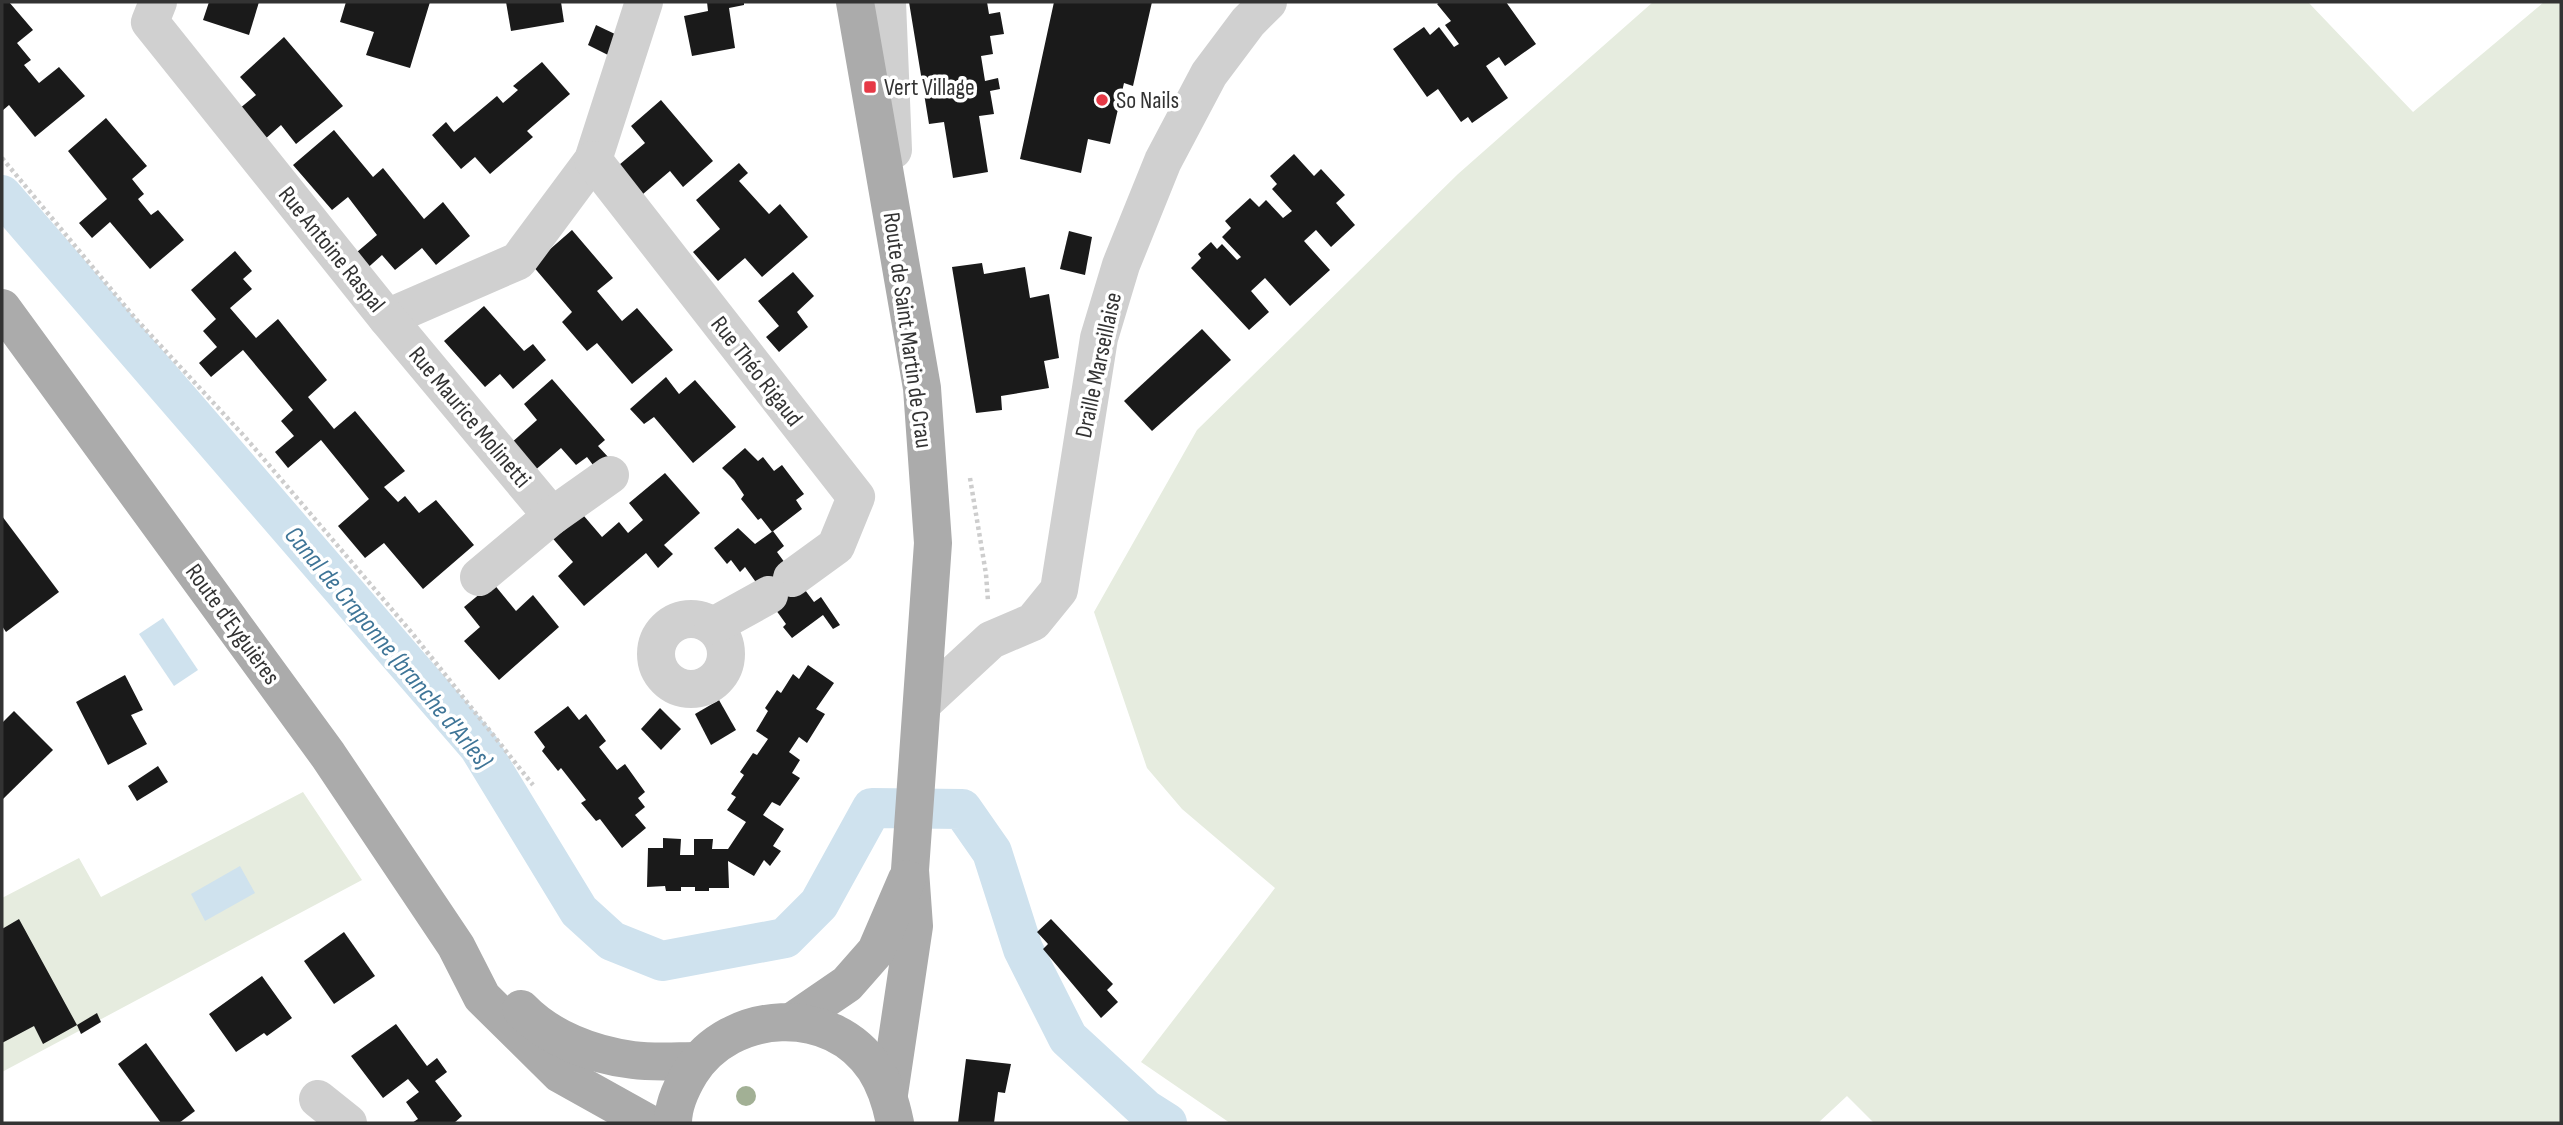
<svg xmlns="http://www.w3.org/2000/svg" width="2563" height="1125" font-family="'Sofia Sans Condensed',sans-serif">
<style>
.green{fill:#e6ecdf}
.water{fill:#cfe2ee}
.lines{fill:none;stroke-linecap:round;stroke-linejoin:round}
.canal{stroke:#cfe2ee;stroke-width:40}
.building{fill:#1a1a1a}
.path{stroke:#cdcdcd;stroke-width:4.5;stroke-dasharray:3.5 3.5;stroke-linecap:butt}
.minor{stroke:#d0d0d0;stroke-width:38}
.major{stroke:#ababab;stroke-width:38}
.tree{fill:#a2b095}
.poi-dot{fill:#e63946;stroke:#fff;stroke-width:2.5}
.labels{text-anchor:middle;stroke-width:7;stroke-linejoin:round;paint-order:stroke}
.poi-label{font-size:24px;fill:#333;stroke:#fff;text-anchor:start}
.street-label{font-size:24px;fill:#333;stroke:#fff}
.water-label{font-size:26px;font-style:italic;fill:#3f7597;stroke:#fff}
</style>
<rect width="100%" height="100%" fill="#fff"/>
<!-- green -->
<g class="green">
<path d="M 1653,2 L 2308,2 L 2413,112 L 2544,2 L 2561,2 L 2561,1123 L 1874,1123 L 1847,1096 L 1818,1123 L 1230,1123 L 1141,1062 L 1275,888 L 1182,809 L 1147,768 L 1094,612 L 1197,430 L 1458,174 Z"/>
<path d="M 303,792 L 362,880 L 2,1072 L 2,898 L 79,858 L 101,897 Z"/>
</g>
<!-- water -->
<g class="water">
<path d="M 163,618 L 198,670 L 174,686 L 139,634 Z"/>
<path d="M 240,866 L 255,893 L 205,921 L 191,894 Z"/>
</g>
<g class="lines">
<!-- canal -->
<path class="canal" d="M 2,195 L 479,747 L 579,911 L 612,941 L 662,961 L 785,938 L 819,904 L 872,808 L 962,809 L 992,852 L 1023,949 L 1068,1038 L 1145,1109 L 1167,1123"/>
</g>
<!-- building -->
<g class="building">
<path d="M 2,2 L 9,2 L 33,30 L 17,43 L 31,60 L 24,65 L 39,83 L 59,67 L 85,96 L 35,137 L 9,105 L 2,111 Z"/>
<path d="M 209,2 L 259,2 L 249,35 L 203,20 Z"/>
<path d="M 346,2 L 430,2 L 410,68 L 366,55 L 374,32 L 340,22 Z"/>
<path d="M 506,2 L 561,2 L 564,22 L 511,31 Z"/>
<path d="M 707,2 L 744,2 L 744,5 L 729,8 L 735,48 L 692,56 L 684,16 L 708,11 Z"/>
<path d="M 909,2 L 987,2 L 989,14 L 1000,12 L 1004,34 L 990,36 L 993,54 L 981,56 L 985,81 L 998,78 L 1000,89 L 990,91 L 994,114 L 979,116 L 988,172 L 953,178 L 944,122 L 929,124 Z"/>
<path d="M 1054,2 L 1152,2 L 1133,86 L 1124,83 L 1110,144 L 1088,139 L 1081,173 L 1020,159 Z"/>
<path d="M 1440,2 L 1506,2 L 1536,44 L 1505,66 L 1499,57 L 1486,66 L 1508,98 L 1472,123 L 1468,117 L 1461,122 L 1438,89 L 1427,97 L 1393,49 L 1424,27 L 1430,35 L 1439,27 L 1454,47 L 1459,44 L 1445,25 L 1451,21 L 1437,4 Z"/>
<path d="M 596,25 L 617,35 L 608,55 L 588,45 Z"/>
<path d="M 284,37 L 343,106 L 296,144 L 281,125 L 255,148 L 228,118 L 256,95 L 240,77 Z"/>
<path d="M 542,62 L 570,94 L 527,131 L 533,137 L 490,174 L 475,157 L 461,169 L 432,135 L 446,122 L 454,132 L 497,96 L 503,103 L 518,90 L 513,86 Z"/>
<path d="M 661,100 L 713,161 L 683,187 L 670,171 L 643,194 L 619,165 L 645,143 L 631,126 Z"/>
<path d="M 106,118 L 147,166 L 132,179 L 144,194 L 138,199 L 151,215 L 158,210 L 184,240 L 150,269 L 110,222 L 92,238 L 79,223 L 107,199 L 68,151 Z"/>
<path d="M 334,130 L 373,177 L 383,168 L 424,219 L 443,202 L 470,236 L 436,265 L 422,248 L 395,270 L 382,255 L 363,272 L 350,258 L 377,235 L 348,197 L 332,210 L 293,165 Z"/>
<path d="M 1294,154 L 1314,176 L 1321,169 L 1345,195 L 1336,203 L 1355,225 L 1331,247 L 1316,230 L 1304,241 L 1330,270 L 1290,306 L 1265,278 L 1251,291 L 1269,312 L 1249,330 L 1191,268 L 1201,258 L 1198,254 L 1211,242 L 1217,249 L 1222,244 L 1237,260 L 1241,257 L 1222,237 L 1231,228 L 1225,221 L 1250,198 L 1259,207 L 1266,200 L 1283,218 L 1292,211 L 1272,189 L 1277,184 L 1270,176 Z"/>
<path d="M 739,163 L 748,173 L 739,181 L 769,214 L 780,204 L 808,237 L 762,277 L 745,258 L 718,281 L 693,252 L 720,229 L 696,200 Z"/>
<path d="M 572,230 L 613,278 L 597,291 L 622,321 L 637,308 L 673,350 L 632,384 L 597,343 L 587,351 L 562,322 L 572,312 L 532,265 Z"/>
<path d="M 1069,231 L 1092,237 L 1085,275 L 1060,269 Z"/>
<path d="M 235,251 L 252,271 L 243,279 L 252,289 L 230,308 L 256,338 L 278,319 L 327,380 L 308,397 L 334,429 L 355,411 L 405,471 L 384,487 L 398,502 L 405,496 L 419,513 L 436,500 L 474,545 L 423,589 L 384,543 L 365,558 L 338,526 L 369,499 L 321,440 L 288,468 L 275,452 L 294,436 L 281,421 L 293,410 L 243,350 L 211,377 L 199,363 L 217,347 L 203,331 L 216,319 L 191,290 Z"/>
<path d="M 982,263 L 984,274 L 1025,267 L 1030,298 L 1049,294 L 1059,358 L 1044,361 L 1049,388 L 1001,396 L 1002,410 L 976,413 L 952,267 Z"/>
<path d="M 793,272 L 814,296 L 797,312 L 808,327 L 779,352 L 766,337 L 779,326 L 758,301 Z"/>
<path d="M 484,306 L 524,351 L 533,344 L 546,360 L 513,389 L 500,374 L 485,387 L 444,341 Z"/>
<path d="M 1202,329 L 1231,360 L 1152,431 L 1124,401 Z"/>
<path d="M 666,377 L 679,394 L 695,380 L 736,427 L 693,463 L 654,417 L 644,424 L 630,409 Z"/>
<path d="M 552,379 L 605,440 L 598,446 L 609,458 L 596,469 L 587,457 L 576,465 L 561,448 L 533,472 L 510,444 L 537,420 L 524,404 Z"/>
<path d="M 745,448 L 758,461 L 763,457 L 774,471 L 782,465 L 804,494 L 796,500 L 802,509 L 772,532 L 761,518 L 758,520 L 741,499 L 744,495 L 734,480 L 722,468 Z"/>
<path d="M 665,473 L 700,513 L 664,545 L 673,554 L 658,568 L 646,553 L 584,606 L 558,576 L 573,562 L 549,534 L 578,509 L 602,537 L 619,522 L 628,533 L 643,520 L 629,503 Z"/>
<path d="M 2,516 L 59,592 L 6,632 L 2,626 Z"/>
<path d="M 738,528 L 755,544 L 773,531 L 784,546 L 777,552 L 785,563 L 814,602 L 821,597 L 840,625 L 833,629 L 823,615 L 792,638 L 783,627 L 786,624 L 745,567 L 740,572 L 731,560 L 727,564 L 714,548 Z"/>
<path d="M 493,583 L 516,611 L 533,595 L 559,627 L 499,680 L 464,641 L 480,627 L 464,607 Z"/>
<path d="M 808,665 L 834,683 L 816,709 L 825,714 L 807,743 L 799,737 L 789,752 L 800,760 L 792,773 L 800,778 L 780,806 L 772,802 L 763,815 L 784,829 L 773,846 L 781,851 L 770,866 L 764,860 L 754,876 L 728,861 L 729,888 L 709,888 L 709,891 L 695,891 L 695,887 L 681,887 L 681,891 L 666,891 L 665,886 L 647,887 L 648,848 L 663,848 L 663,838 L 681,839 L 680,855 L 694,855 L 694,839 L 713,839 L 712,849 L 728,849 L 746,822 L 727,810 L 736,797 L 731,794 L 744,775 L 740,772 L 753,753 L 757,755 L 768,739 L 756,731 L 768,711 L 765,708 L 777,690 L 781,693 L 793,674 L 799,679 Z"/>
<path d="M 125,675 L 143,710 L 131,715 L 147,744 L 108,765 L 76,702 Z"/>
<path d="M 719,700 L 736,730 L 711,745 L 695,714 Z"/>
<path d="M 568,706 L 579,720 L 586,714 L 606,741 L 599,747 L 617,770 L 625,764 L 645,792 L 638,798 L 645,807 L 635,815 L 646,828 L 622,848 L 600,819 L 596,821 L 581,803 L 586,800 L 561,768 L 558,771 L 542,751 L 545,747 L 534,732 Z"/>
<path d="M 660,708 L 681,729 L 661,750 L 641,729 Z"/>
<path d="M 14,711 L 53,750 L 2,800 L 2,723 Z"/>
<path d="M 158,766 L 168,782 L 137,801 L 128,786 Z"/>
<path d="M 19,919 L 77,1025 L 43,1044 L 34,1026 L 2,1043 L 2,929 Z"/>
<path d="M 1051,919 L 1113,984 L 1107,990 L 1118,1002 L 1101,1018 L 1043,949 L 1048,944 L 1037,932 Z"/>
<path d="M 344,932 L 375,976 L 334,1004 L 304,961 Z"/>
<path d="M 262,976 L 292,1018 L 267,1036 L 264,1033 L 236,1052 L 209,1014 Z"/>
<path d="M 97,1013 L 101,1022 L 81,1034 L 77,1025 Z"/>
<path d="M 396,1024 L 427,1066 L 437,1058 L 447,1072 L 435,1081 L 462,1116 L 454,1123 L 412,1123 L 418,1119 L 406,1102 L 419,1092 L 408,1079 L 383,1098 L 351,1056 Z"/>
<path d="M 146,1043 L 195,1111 L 179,1123 L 161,1123 L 118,1064 Z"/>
<path d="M 966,1059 L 1011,1064 L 1005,1093 L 998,1092 L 994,1123 L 958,1123 Z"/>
</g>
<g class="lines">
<!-- path -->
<g class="path">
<path d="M 2,158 L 135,318 L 245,437 L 412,633 L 533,785"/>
<path d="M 970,478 L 986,574 L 988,601"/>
</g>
<!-- minor -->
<g class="minor">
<path d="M 158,2 L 150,22 L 387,318 L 518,261 L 593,160 L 644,2"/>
<path d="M 887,2 L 893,150"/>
<path d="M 593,160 L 856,497 L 836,546 L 792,578"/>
<path d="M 387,318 L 552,516"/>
<path d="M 479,577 L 552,516 L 610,475"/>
<circle cx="691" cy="654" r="35"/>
<path d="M 713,626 L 769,595"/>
<path d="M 924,702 L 991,640 L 1033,622 L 1059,590 L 1099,338 L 1121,265 L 1163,161 L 1209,74 L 1248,22 L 1268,2"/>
<path d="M 318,1099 L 348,1123"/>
</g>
<!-- major -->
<g class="major">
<path d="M 855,2 L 922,388 L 933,543 L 910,870 L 914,926 L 889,1094"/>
<path d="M 2,308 L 328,755 L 456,946 L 482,997 L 560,1074 L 648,1123"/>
<path d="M 521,1009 C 549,1038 592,1055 633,1060 C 654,1063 677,1061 698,1061"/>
<path d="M 793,1021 L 847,984 L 876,951 L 907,879"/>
<path d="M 673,1123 C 673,1106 681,1088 690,1073 C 730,1009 832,1003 875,1069 C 886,1086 891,1103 895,1123"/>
</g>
</g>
<!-- trees -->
<circle class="tree" cx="746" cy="1096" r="10"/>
<!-- markers -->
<g class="poi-dot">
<rect x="863" y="80" width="14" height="14" rx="3.5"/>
<circle cx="1102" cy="100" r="7"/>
</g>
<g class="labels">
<!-- poi labels -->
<g class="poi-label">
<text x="884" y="95">Vert Village</text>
<text x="1116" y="108">So Nails</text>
</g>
<!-- street labels -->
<g class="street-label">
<text transform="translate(332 249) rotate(51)" y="8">Rue Antoine Raspal</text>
<text transform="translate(908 330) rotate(82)" y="8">Route de Saint Martin de Crau</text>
<text transform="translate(1098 365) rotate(-78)" y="8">Draille Marseillaise</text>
<text transform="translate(757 371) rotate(52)" y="8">Rue Théo Rigaud</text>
<text transform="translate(470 417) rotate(50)" y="8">Rue Maurice Molinetti</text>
<text transform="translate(233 624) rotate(54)" y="8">Route d'Eyguières</text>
</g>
<!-- water labels -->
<g class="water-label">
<text transform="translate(389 647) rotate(50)" y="9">Canal de Craponne (branche d'Arles)</text>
</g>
</g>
<!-- border -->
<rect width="2563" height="1125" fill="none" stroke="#333333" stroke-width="7"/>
</svg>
